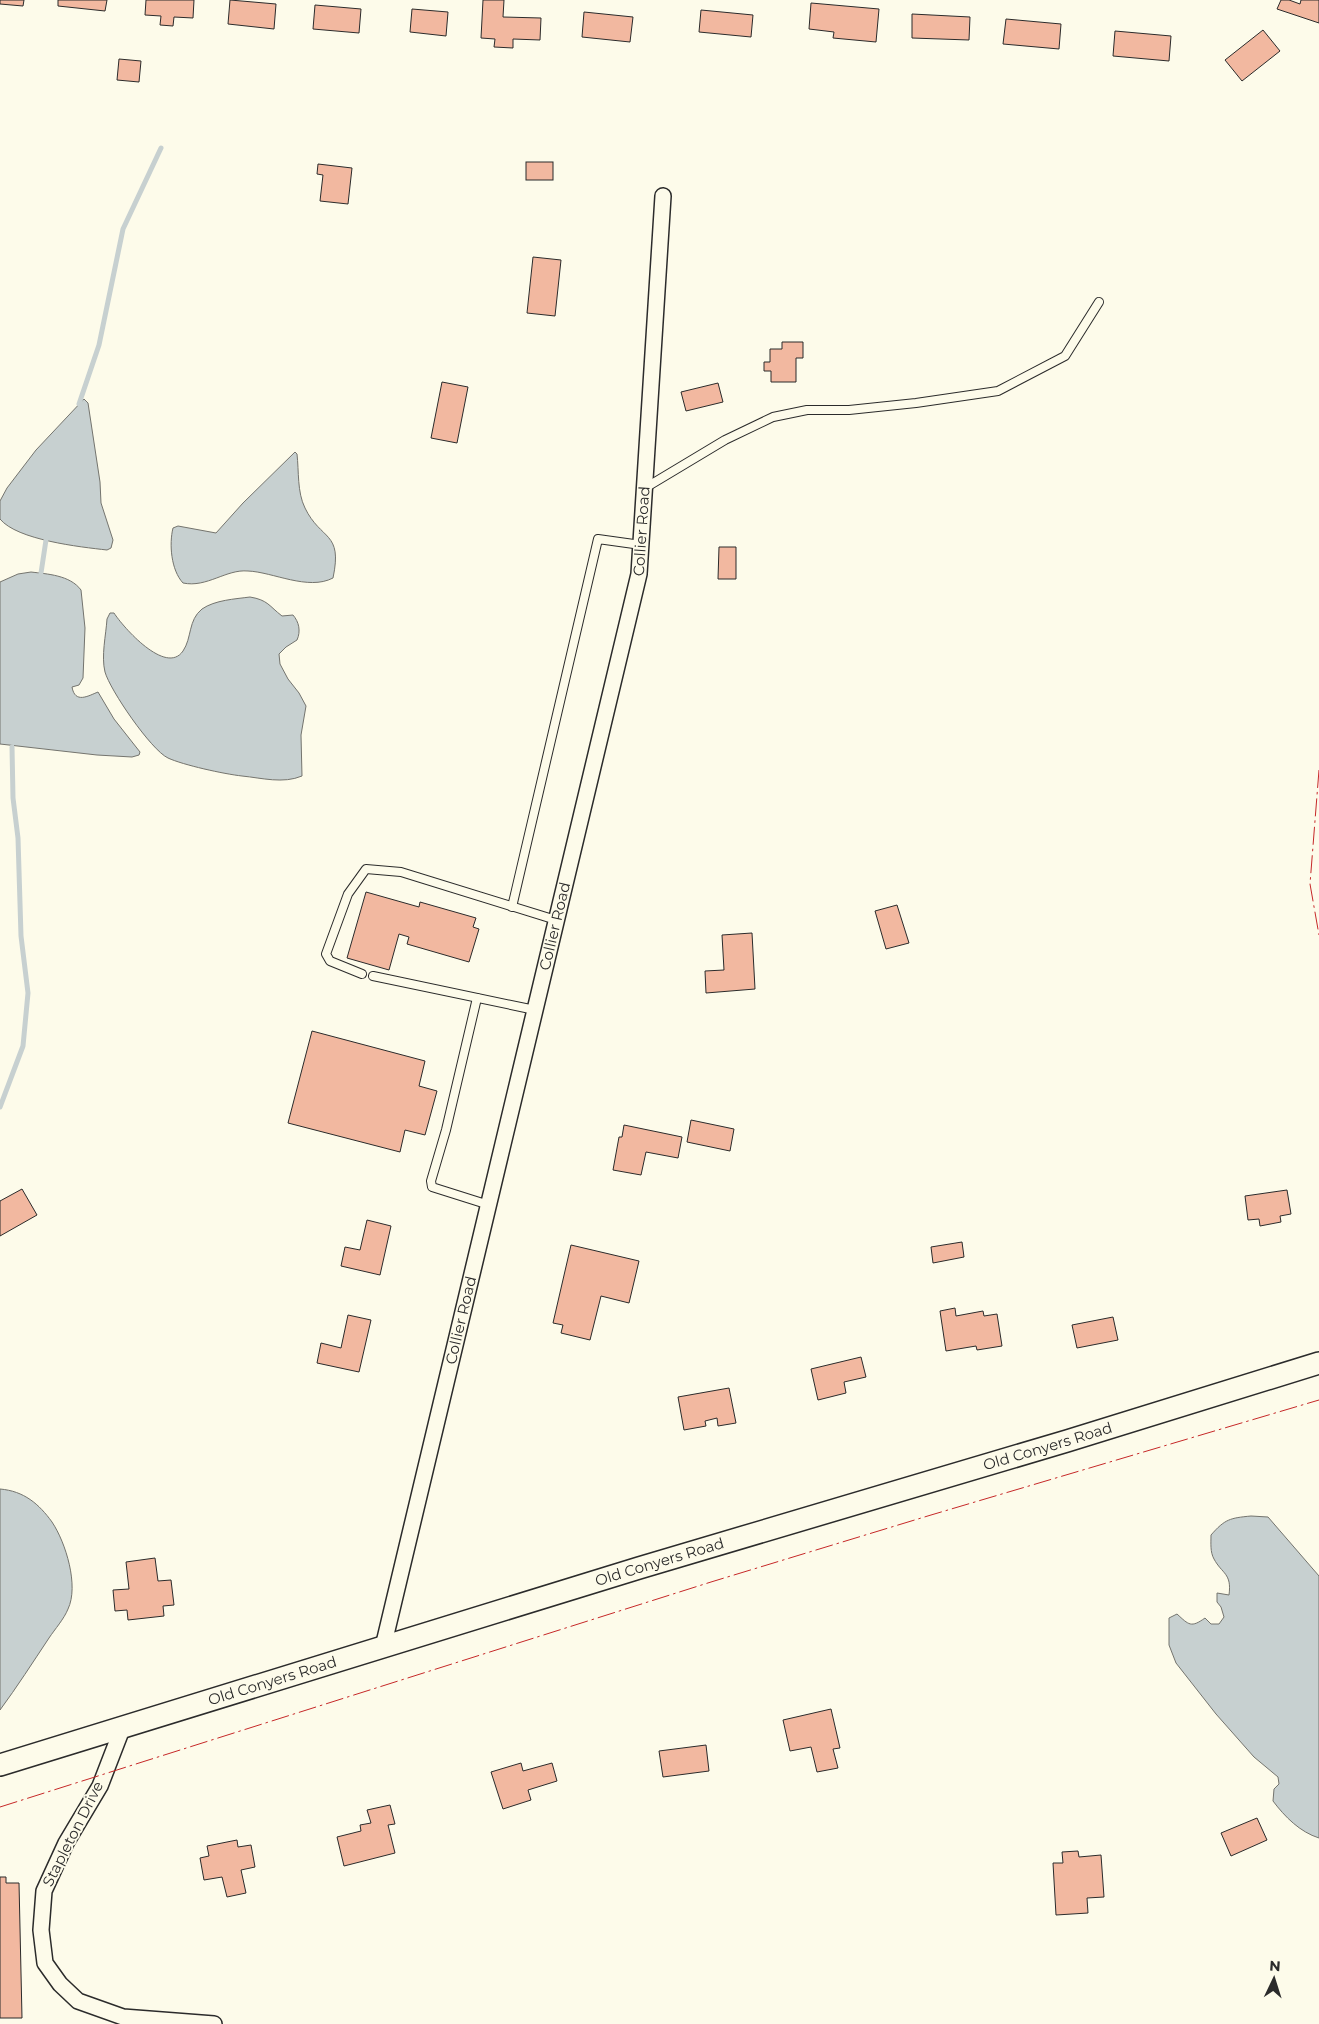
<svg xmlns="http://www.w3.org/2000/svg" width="1319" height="2024" font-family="Montserrat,sans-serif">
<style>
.water{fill:#c7d0d0;stroke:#74746e}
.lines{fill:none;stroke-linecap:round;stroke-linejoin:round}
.stream{stroke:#c7d0d0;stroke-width:5}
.building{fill:#f2b8a0;stroke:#2b2b2b}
.lane-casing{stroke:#2b2b2b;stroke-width:10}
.street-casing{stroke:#2b2b2b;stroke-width:18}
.secondary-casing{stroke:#2b2b2b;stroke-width:24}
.lane{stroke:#fdfbea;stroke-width:8}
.street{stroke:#fdfbea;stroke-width:15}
.secondary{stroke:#fdfbea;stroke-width:21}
.power{stroke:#c62828;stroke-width:1;stroke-dasharray:18 4 2.5 4;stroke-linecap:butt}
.labels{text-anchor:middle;stroke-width:4;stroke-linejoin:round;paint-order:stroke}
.street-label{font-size:15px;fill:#2b2b2b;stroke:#fdfbea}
</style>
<rect width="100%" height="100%" fill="#fdfbea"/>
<!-- water -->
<g class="water">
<path d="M 84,399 L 88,403 L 100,482 L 101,503 L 113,540 L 111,548 L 107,550 C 80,547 17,540 0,519 L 0,501 L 7,488 L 36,450 Z"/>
<path d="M 295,452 L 297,454 C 299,471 297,492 305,508 C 321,541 343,531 333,578 C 308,591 273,572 248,571 C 226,569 207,588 183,583 C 171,570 169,544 173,528 L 178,526 L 216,533 L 243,503 Z"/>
<path d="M 31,572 C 47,574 70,575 81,590 L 85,628 L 83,678 L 79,685 L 72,687 C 75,704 88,696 98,692 L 114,719 L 140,752 L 139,755 L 132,757 L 97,755 L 0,744 L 0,582 L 18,574 Z"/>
<path d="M 250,597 C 268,600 269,606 282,616 L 293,615 C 299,622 301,631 297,640 L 286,647 L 279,654 L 280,664 L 288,679 L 299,693 L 306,706 L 301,735 L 302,776 C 283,784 262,778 242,776 C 224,774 183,765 168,758 C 151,750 110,690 105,672 C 101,656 106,635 107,619 L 110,613 L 114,613 C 123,627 166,676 183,651 C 192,638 188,620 202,609 C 215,600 235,599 250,597 Z"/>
<path d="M 0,1489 C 24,1491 39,1504 52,1522 C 66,1543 79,1586 68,1609 C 64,1619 55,1629 49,1638 C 33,1662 17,1687 0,1710 Z"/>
<path d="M 1251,1516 L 1268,1517 L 1319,1576 L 1319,1838 C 1300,1832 1285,1817 1273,1801 L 1274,1789 L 1279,1784 L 1278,1777 L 1254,1757 L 1216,1714 L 1176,1663 L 1169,1645 L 1169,1618 L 1177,1614 C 1189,1625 1191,1628 1205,1618 L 1211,1624 L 1219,1624 L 1224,1617 L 1221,1607 L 1217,1602 L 1217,1593 L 1229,1595 C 1232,1573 1222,1574 1214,1559 C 1210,1552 1211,1543 1211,1535 C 1225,1519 1230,1518 1251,1516 Z"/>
</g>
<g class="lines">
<!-- stream -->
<g class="stream">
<path d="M 79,404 L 99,345 L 123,229 L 161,148"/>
<path d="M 41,573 L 46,540"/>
<path d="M 0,1107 L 23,1046 L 28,993 L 21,936 L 18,838 L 13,798 L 12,747"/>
</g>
</g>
<!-- building -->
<g class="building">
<path d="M 0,0 L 24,0 L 23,6 L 0,4 Z"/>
<path d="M 58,0 L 107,0 L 105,11 L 58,6 Z"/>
<path d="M 146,0 L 194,0 L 193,18 L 174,17 L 173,26 L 160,25 L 161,16 L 145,15 Z"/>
<path d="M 230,0 L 276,4 L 274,29 L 228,24 Z"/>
<path d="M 483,0 L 504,0 L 503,17 L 541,18 L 540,40 L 513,39 L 513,48 L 494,47 L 495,39 L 481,38 Z"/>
<path d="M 1281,0 L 1289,0 L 1300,4 L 1301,0 L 1319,0 L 1319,23 L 1277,9 Z"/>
<path d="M 811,3 L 879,9 L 876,42 L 833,38 L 834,32 L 809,29 Z"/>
<path d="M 315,5 L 361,9 L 359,33 L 313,29 Z"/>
<path d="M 412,9 L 448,12 L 446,36 L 410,32 Z"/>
<path d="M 701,10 L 753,15 L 751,37 L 699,32 Z"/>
<path d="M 584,12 L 633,17 L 630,42 L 582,37 Z"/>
<path d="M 912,14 L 970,17 L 969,40 L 912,38 Z"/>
<path d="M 1006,19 L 1061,24 L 1059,49 L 1003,44 Z"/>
<path d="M 1263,30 L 1280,51 L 1242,81 L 1225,60 Z"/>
<path d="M 1115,31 L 1171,36 L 1169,61 L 1113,56 Z"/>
<path d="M 119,59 L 141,61 L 139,82 L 117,80 Z"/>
<rect x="526" y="162" width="27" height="18"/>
<path d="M 318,164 L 352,168 L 348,204 L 320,201 L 323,175 L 317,174 Z"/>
<path d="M 533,257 L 561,260 L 555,316 L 527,313 Z"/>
<path d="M 782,342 L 803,342 L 803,358 L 796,358 L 796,382 L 771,382 L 771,371 L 764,371 L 764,362 L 770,362 L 770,349 L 782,349 Z"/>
<path d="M 442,382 L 468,387 L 457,443 L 431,438 Z"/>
<path d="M 718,383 L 723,402 L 686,411 L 681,392 Z"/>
<path d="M 719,547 L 736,547 L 736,579 L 718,579 Z"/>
<path d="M 366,892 L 419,907 L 420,902 L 476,918 L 473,927 L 479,929 L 469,962 L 407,944 L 409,937 L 399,934 L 389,970 L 347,958 Z"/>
<path d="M 897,905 L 909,943 L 886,949 L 875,911 Z"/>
<path d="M 752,933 L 755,989 L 706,993 L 705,971 L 724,970 L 722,935 Z"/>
<path d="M 312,1031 L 425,1061 L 419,1086 L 437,1091 L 425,1135 L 405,1130 L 400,1152 L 288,1123 Z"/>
<path d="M 691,1120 L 734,1129 L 730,1151 L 687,1142 Z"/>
<path d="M 624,1125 L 682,1137 L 678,1158 L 646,1152 L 641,1175 L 613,1170 L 619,1137 L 622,1137 Z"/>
<path d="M 22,1189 L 37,1215 L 0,1236 L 0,1201 Z"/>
<path d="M 1287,1190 L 1291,1214 L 1280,1216 L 1281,1222 L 1260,1226 L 1259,1219 L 1248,1220 L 1245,1196 Z"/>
<path d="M 367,1220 L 391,1226 L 380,1275 L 341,1266 L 345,1247 L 360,1250 Z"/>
<path d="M 962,1242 L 964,1257 L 933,1263 L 931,1247 Z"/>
<path d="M 571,1245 L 639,1261 L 629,1303 L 601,1296 L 590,1340 L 561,1333 L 563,1325 L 553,1323 Z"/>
<path d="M 955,1308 L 956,1316 L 983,1311 L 984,1316 L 997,1314 L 1002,1346 L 977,1350 L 976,1346 L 946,1351 L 940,1311 Z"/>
<path d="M 348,1315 L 371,1320 L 359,1372 L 317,1363 L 321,1343 L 341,1348 Z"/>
<path d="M 1113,1317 L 1118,1340 L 1077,1348 L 1072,1325 Z"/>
<path d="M 861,1357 L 866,1377 L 844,1382 L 846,1393 L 818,1400 L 811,1369 Z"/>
<path d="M 729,1388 L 736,1423 L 718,1426 L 717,1418 L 705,1421 L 706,1426 L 684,1430 L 678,1397 Z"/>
<path d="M 155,1558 L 158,1581 L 171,1580 L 174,1605 L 163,1606 L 164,1616 L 128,1620 L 127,1610 L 115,1611 L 113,1590 L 129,1589 L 126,1562 Z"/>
<path d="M 831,1709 L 840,1748 L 833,1749 L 838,1768 L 817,1772 L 811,1747 L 790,1751 L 783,1720 Z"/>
<path d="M 706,1745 L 709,1771 L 663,1777 L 659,1751 Z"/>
<path d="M 521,1763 L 523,1771 L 552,1763 L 557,1781 L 528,1790 L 531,1800 L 503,1809 L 491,1772 Z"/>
<path d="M 390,1805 L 395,1824 L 388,1825 L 395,1853 L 344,1866 L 337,1837 L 361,1831 L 360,1825 L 371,1823 L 367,1810 Z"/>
<path d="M 1257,1818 L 1267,1840 L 1231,1856 L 1221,1833 Z"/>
<path d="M 237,1840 L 238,1847 L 251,1845 L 255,1867 L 241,1870 L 246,1893 L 227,1897 L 222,1877 L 204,1880 L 200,1858 L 209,1856 L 207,1846 Z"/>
<path d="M 1078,1851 L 1079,1857 L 1101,1855 L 1104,1897 L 1087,1898 L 1088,1913 L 1056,1915 L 1053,1863 L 1063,1863 L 1062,1852 Z"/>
<path d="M 0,1877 L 6,1877 L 6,1883 L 19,1883 L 22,2018 L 0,2018 Z"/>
</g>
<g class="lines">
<defs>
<g id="lane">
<path d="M 645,488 L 725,440 L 773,417 L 807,410 L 849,410 L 916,403 L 998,391 L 1065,356 L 1099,302"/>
<path d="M 512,907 L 598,539 L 641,545"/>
<path d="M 362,974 L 330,961 L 326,954 L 348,894 L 366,869 L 401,872 L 556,920"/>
<path d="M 373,976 L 535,1010"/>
<path d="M 477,998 L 446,1130 L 431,1181 L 432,1187 L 489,1205"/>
</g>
<g id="street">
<path id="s1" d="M 383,1647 L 639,574 L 663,196"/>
<path d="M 122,1729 L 100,1786 L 66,1843 L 44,1891 L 41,1930 L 45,1963 L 60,1984 L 78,2001 L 123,2017 L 214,2024"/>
</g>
<g id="secondary">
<path id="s2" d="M 0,1765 L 639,1568 L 1067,1441 L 1319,1363"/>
</g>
</defs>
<!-- lane casing -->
<use href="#lane" class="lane-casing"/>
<!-- street casing -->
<use href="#street" class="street-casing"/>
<!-- secondary casing -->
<use href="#secondary" class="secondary-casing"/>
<!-- lane -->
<use href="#lane" class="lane"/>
<!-- street -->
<use href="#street" class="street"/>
<!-- secondary -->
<use href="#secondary" class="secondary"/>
<!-- power -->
<g class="power">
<path d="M 1319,770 L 1310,884 L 1319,935"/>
<path d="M 0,1807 L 711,1582 L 931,1515 L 1319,1400"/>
</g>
</g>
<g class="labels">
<!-- street labels -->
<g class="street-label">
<text dy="5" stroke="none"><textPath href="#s1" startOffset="1146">Collier Road</textPath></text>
<text dy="5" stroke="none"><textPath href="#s1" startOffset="741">Collier Road</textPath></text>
<text dy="5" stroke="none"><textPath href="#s1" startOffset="336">Collier Road</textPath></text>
<text dy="5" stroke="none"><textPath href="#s2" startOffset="1095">Old Conyers Road</textPath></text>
<text dy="5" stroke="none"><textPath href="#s2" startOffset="690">Old Conyers Road</textPath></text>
<text dy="5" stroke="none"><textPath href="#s2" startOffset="285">Old Conyers Road</textPath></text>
<text transform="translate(73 1834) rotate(-63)" y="5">Stapleton Drive</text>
</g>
</g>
<!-- north arrow -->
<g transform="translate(1274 1979) rotate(4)" stroke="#fdfbea" stroke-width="4" paint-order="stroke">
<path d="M0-4L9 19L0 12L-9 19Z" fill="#2b2b2b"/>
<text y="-8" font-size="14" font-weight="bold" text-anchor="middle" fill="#2b2b2b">N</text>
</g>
</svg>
